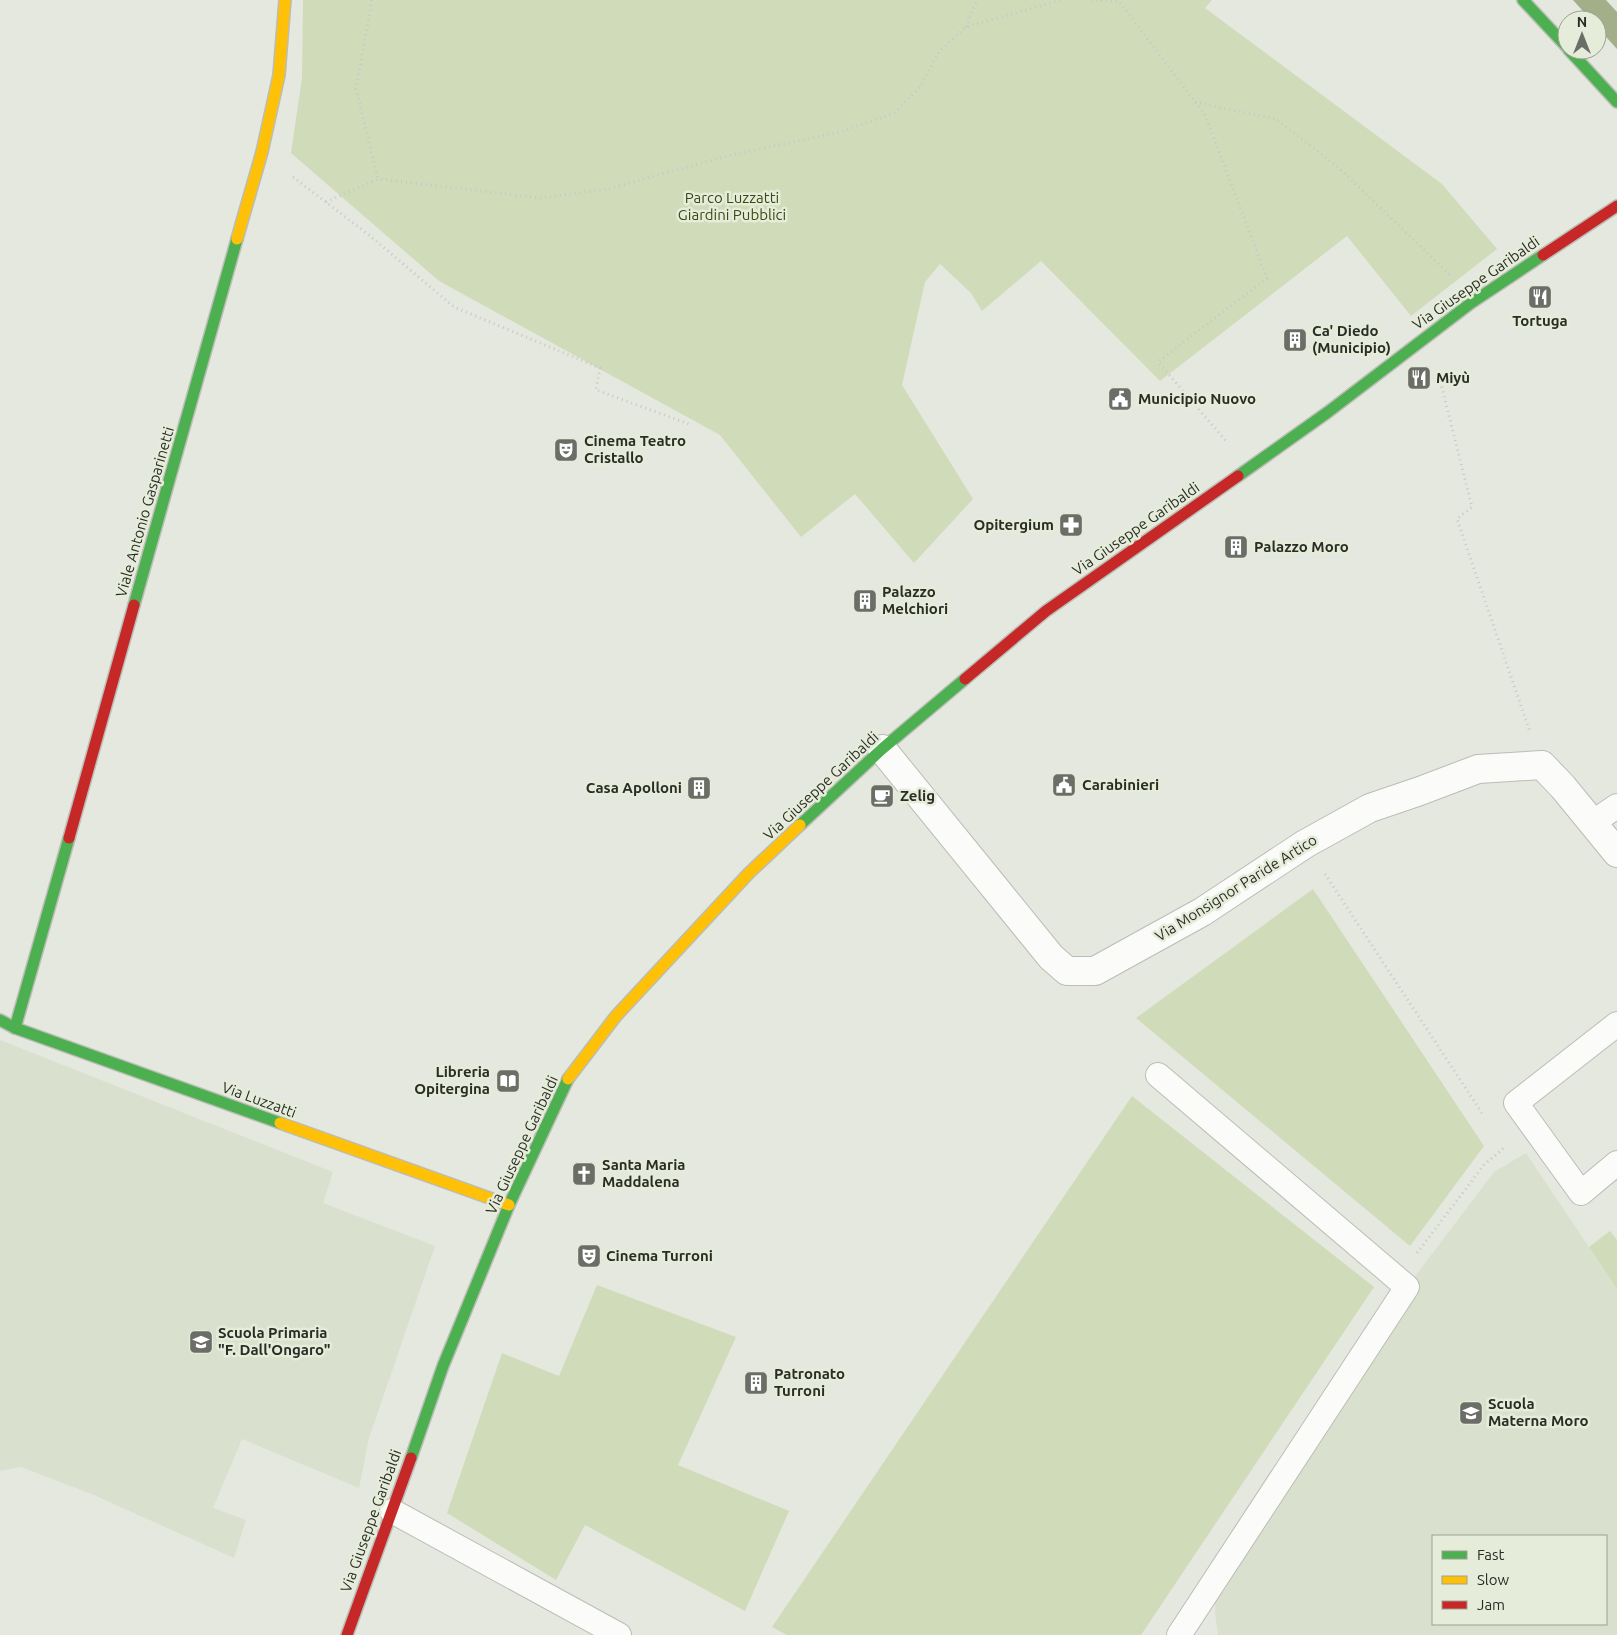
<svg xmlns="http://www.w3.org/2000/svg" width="1617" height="1635" font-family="Ubuntu,sans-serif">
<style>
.built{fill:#dae0ce;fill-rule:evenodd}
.green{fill:#d0dbba}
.water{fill:#a3af89}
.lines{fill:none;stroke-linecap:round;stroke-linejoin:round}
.lane-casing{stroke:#bbbdb6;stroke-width:26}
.street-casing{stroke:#bbbdb6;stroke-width:30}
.fast-casing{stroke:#bbbdb6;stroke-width:14}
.slow-casing{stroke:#bbbdb6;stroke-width:14}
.jam-casing{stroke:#bbbdb6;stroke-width:14}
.path{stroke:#c7c8c6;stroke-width:3;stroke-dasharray:1 4;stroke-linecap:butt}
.lane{stroke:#fbfcfa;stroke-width:24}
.street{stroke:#fbfcfa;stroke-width:28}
.fast{stroke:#4caf50;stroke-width:11}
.slow{stroke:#ffc107;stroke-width:11}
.jam{stroke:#c62828;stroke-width:11}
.labels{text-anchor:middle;stroke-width:5;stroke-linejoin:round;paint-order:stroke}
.park-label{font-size:15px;fill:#3b4911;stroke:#e6ecda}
.street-label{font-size:15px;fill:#2a2d26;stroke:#e6ecda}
.poi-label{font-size:15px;font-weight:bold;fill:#2a2d26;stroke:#e6ecda;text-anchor:start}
</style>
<rect width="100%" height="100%" fill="#e5e8de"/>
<!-- built -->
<g class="built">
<path d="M 0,1040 L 333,1172 L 323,1203 L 435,1246 L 369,1438 L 359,1488 L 242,1439 L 213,1508 L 246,1520 L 234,1558 L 94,1495 L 21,1467 L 0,1471 Z"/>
<path d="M 1526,1153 L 1617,1289 L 1617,1635 L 1218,1635 L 1215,1613 L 1216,1577 L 1407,1287 L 1494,1172 ZM 1433,1536 L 1606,1536 L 1606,1624 L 1433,1624 Z"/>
</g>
<!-- green -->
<g class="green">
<path d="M 303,0 L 1212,0 L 1205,8 L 1442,184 L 1497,249 L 1411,316 L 1347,236 L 1160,381 L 1041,261 L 982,311 L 971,293 L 940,264 L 925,282 L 902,385 L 973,499 L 914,563 L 855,494 L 801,537 L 720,435 L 439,281 L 291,153 L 302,78 Z"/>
<path d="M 1313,889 L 1484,1146 L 1410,1246 L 1136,1018 Z"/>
<path d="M 1132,1096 L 1374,1287 L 1141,1635 L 787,1635 L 772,1627 Z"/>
<path d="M 1610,1231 L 1617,1240 L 1617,1289 L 1589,1247 Z"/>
<path d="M 597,1285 L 736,1337 L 678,1465 L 789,1511 L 745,1611 L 585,1525 L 556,1580 L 447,1513 L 502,1353 L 559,1376 Z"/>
</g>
<!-- water -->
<path class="water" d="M 1573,0 L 1606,0 L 1617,12 L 1617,49 L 1597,27 L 1597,20 L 1591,20 Z"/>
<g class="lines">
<defs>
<g id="lane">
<path d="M 1592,823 L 1617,806"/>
<path d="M 1617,1024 L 1516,1103 L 1581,1193 L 1617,1163"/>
<path d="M 1158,1075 L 1407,1287 L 1179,1635"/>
<path d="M 392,1511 L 619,1635"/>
</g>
<path id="street" d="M 882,749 L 1051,957 L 1067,971 L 1095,971 L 1202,912 L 1305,844 L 1370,808 L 1420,791 L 1478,769 L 1542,765 L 1563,787 L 1617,853"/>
<g id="fast">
<path d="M 1523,0 L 1567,47"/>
<path d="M 1569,50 L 1617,102"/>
<path d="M 1238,476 L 1328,412 L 1471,303 L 1543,255"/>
<path d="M 134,605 L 237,239"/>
<path d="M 800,825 L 882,749 L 965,679"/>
<path d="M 0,1020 L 15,1028 L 280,1123"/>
<path d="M 15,1028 L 69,838"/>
<path d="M 411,1458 L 443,1366 L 509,1205 L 568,1079"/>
</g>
<g id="slow">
<path d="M 237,239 L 262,152 L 279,75 L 285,0"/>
<path d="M 568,1079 L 616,1016 L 749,873 L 800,825"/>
<path d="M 280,1123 L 509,1205"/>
</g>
<g id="jam">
<path d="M 1543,255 L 1617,206"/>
<path d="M 965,679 L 1046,611 L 1238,476"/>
<path d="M 69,838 L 134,605"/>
<path d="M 347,1635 L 411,1458"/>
</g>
</defs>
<!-- lane casing -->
<use href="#lane" class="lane-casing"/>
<!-- street casing -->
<use href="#street" class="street-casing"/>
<!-- fast casing -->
<use href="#fast" class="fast-casing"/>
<!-- slow casing -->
<use href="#slow" class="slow-casing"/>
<!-- jam casing -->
<use href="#jam" class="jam-casing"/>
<!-- path -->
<g class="path">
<path d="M 372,0 L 356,89 L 378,179"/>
<path d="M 1091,0 L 1119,1 L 1205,115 L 1267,278 L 1158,362 L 1226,441"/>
<path d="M 966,27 L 977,0"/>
<path d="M 1195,102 L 1276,119 L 1339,168 L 1450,275"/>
<path d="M 293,177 L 369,235 L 454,307 L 600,368 L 596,390 L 689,424"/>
<path d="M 326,202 L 378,179 L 540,198 L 607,189 L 731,155 L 841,132 L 894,113 L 920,87 L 939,52 L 966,27 L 1061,0"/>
<path d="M 1438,372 L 1472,507 L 1457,519 L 1530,732"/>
<path d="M 1325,874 L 1482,1113"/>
<path d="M 1417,1253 L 1484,1165 L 1506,1146"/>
</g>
<!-- lane -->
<use href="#lane" class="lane"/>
<!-- street -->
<use href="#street" class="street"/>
<!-- fast -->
<use href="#fast" class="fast"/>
<!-- slow -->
<use href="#slow" class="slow"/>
<!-- jam -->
<use href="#jam" class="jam"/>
</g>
<!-- icons -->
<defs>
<symbol id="restaurant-square" viewBox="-11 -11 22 22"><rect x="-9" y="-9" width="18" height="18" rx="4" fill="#6b6e66" stroke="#e6ecda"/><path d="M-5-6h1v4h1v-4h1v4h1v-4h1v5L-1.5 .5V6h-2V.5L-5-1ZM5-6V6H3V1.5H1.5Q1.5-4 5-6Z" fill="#fff"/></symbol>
<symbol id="building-square" viewBox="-11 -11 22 22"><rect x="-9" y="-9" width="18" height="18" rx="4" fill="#6b6e66" stroke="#e6ecda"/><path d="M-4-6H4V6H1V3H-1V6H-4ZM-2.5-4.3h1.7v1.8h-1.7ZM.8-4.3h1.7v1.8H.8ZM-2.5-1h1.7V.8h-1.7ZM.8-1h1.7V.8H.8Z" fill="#fff"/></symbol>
<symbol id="civic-square" viewBox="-11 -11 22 22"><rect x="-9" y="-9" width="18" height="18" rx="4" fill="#6b6e66" stroke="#e6ecda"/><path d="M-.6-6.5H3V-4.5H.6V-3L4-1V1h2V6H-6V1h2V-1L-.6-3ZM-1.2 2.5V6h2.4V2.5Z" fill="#fff"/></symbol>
<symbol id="theatre-square" viewBox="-11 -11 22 22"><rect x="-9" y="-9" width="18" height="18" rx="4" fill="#6b6e66" stroke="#e6ecda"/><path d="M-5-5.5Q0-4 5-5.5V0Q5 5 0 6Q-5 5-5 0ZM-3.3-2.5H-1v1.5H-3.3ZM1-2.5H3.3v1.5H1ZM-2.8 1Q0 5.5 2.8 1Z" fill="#fff"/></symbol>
<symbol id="pharmacy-square" viewBox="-11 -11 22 22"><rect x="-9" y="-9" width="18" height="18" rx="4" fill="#6b6e66" stroke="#e6ecda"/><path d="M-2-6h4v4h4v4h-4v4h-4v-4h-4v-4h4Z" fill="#fff"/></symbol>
<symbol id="cafe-square" viewBox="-11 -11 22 22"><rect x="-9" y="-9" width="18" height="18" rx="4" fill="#6b6e66" stroke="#e6ecda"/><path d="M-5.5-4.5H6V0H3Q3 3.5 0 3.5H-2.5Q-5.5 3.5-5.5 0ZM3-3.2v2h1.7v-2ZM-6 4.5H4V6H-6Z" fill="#fff"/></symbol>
<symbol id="library-square" viewBox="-11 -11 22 22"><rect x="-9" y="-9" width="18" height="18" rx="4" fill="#6b6e66" stroke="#e6ecda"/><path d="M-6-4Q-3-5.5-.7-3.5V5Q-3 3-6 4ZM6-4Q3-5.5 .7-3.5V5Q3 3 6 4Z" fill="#fff"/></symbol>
<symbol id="church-square" viewBox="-11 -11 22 22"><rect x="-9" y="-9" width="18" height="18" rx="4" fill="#6b6e66" stroke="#e6ecda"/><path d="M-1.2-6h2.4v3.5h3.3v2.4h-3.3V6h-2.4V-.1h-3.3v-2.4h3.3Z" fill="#fff"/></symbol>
<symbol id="school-square" viewBox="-11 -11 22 22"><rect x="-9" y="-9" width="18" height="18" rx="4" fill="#6b6e66" stroke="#e6ecda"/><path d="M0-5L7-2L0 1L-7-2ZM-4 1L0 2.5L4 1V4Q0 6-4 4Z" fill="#fff"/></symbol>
</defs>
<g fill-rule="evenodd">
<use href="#restaurant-square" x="1526" y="283" width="28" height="28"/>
<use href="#building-square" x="1281" y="326" width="28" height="28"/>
<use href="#restaurant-square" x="1405" y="364" width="28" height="28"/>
<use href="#civic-square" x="1106" y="385" width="28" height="28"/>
<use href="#theatre-square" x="552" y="436" width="28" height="28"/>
<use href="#pharmacy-square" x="1057" y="511" width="28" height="28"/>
<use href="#building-square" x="1222" y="533" width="28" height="28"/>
<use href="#building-square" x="851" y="587" width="28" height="28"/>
<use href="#civic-square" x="1050" y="771" width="28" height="28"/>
<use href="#building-square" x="685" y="774" width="28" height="28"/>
<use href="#cafe-square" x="868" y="782" width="28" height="28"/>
<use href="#library-square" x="494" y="1067" width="28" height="28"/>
<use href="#church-square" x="570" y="1160" width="28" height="28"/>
<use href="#theatre-square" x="575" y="1242" width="28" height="28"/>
<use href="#school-square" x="187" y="1328" width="28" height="28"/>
<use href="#building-square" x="742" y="1369" width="28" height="28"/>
<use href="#school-square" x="1457" y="1399" width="28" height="28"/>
</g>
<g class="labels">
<!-- park labels -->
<g class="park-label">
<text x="732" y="203">Parco Luzzatti<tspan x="732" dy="17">Giardini Pubblici</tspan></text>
</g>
<!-- street labels -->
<g class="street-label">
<text transform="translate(1476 283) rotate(-35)" y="5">Via Giuseppe Garibaldi</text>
<text transform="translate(145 512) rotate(-74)" y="5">Viale Antonio Gasparinetti</text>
<text transform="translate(1136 529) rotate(-35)" y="5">Via Giuseppe Garibaldi</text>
<text transform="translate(821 786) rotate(-43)" y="5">Via Giuseppe Garibaldi</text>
<text transform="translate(1236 888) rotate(-32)" y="5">Via Monsignor Paride Artico</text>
<text transform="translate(259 1100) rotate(20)" y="5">Via Luzzatti</text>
<text transform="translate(522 1145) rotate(-65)" y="5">Via Giuseppe Garibaldi</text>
<text transform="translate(371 1521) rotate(-70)" y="5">Via Giuseppe Garibaldi</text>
</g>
<!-- poi labels -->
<g class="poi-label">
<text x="1540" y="326" text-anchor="middle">Tortuga</text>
<text x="1312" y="336">Ca' Diedo<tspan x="1312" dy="17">(Municipio)</tspan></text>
<text x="1436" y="383">Miyù</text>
<text x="1138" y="404">Municipio Nuovo</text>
<text x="584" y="446">Cinema Teatro<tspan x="584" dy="17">Cristallo</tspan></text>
<text x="1054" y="530" text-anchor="end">Opitergium</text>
<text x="1254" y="552">Palazzo Moro</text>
<text x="882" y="597">Palazzo<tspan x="882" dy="17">Melchiori</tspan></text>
<text x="1082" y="790">Carabinieri</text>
<text x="682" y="793" text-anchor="end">Casa Apolloni</text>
<text x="900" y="801">Zelig</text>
<text x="490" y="1077" text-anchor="end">Libreria<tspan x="490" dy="17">Opitergina</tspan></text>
<text x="602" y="1170">Santa Maria<tspan x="602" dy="17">Maddalena</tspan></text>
<text x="606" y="1261">Cinema Turroni</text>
<text x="218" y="1338">Scuola Primaria<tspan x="218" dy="17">"F. Dall'Ongaro"</tspan></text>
<text x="774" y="1379">Patronato<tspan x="774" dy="17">Turroni</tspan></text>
<text x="1488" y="1409">Scuola<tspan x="1488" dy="17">Materna Moro</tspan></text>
</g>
</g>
<!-- legend -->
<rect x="1432" y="1535" width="175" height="90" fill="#e6ecda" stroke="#9ba092"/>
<rect x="1442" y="1551" width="25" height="8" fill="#4caf50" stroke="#9ba092"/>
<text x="1477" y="1560" font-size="15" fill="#2a2d26">Fast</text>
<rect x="1442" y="1576" width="25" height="8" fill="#ffc107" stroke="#9ba092"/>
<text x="1477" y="1585" font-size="15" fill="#2a2d26">Slow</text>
<rect x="1442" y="1601" width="25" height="8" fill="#c62828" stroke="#9ba092"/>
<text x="1477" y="1610" font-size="15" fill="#2a2d26">Jam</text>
<!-- north arrow -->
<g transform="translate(1582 35)"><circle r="24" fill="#e6ecda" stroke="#9ba092"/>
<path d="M0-4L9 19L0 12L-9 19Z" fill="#6b6e66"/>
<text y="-8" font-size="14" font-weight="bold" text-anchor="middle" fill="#2a2d26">N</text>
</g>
</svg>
